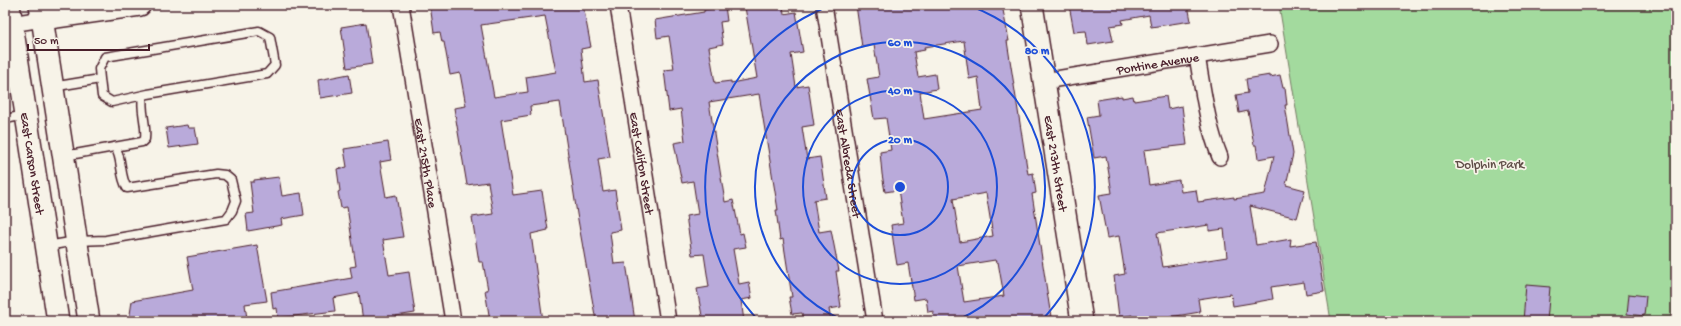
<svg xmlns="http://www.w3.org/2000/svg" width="1681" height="326" font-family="'Gochi Hand',sans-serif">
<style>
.green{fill:#a3da9e;stroke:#767c64}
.building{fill:#b9aada;stroke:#4a1f2b;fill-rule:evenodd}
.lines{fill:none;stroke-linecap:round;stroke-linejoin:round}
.lane-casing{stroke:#4a1f2b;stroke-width:11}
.street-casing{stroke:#4a1f2b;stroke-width:18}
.secondary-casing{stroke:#4a1f2b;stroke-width:24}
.lane{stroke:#f7f3e8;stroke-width:8}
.street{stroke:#f7f3e8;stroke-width:15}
.secondary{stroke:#f7f3e8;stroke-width:21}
.ring{fill:none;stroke:#1d4ed8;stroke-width:2}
.labels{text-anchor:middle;stroke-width:3.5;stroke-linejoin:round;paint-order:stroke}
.street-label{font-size:13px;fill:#4a1f2b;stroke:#f7f3e8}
.park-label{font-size:13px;fill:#604e48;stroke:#f7f3e8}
.centre{fill:#1d4ed8;stroke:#f7f3e8;stroke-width:2}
.ring-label{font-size:12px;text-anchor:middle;font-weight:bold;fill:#1d4ed8;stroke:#f7f3e8;stroke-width:3.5;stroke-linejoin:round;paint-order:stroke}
</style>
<rect width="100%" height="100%" fill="#f7f3e8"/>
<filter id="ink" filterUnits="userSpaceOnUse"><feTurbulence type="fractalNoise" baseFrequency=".025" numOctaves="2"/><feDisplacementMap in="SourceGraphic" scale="8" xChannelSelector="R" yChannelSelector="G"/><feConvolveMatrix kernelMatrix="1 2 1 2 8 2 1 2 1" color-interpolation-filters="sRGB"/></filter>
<g filter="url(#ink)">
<!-- green -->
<path class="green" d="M 1279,5 L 1676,5 L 1676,321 L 1331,321 Z"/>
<!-- building -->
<g class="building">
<path d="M 430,5 L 583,5 L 591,47 L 581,49 L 585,82 L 598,80 L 610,157 L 598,159 L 603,192 L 615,190 L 621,230 L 610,232 L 614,264 L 626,263 L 635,321 L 596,321 L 577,214 L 560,102 L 530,106 L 531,115 L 501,120 L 513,195 L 542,191 L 548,230 L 531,234 L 543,321 L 490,321 L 485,290 L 488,290 L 483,262 L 479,262 L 472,217 L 493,214 L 488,182 L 467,185 L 454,108 L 466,106 L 460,73 L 450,75 L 444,42 L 442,42 L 440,32 L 434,33 ZM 545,16 L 556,72 L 526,77 L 528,92 L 494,97 L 481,25 Z"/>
<path d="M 756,5 L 783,5 L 784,14 L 796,12 L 803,52 L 791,54 L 796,87 L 808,85 L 814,125 L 802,127 L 807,159 L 820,157 L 826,198 L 814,200 L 819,232 L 831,230 L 839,271 L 836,271 L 841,307 L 829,309 L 831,321 L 804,321 L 802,313 L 792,314 L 789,297 L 792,297 L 783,239 L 780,240 L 776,210 L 778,210 L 759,94 L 709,102 L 725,202 L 733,200 L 740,234 L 743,233 L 746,247 L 733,249 L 739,284 L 749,282 L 752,298 L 741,300 L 744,321 L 703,321 L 697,289 L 709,287 L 704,254 L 692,255 L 686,216 L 698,214 L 693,181 L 682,183 L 674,143 L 685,141 L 681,109 L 669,111 L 664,70 L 674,69 L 669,36 L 657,38 L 655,20 L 704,12 L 704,10 L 725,6 L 727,21 L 720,22 L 723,44 L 709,47 L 715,83 L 731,81 L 731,83 L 757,78 L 745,7 Z"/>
<path d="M 856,5 L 1002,5 L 1009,41 L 1007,41 L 1028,174 L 1033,173 L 1036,193 L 1032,194 L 1051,317 L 1025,321 L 933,321 L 934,311 L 928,312 L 926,298 L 914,300 L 908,263 L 897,265 L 894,247 L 891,225 L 903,223 L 898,190 L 885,192 L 882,174 L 880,152 L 891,150 L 886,118 L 874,119 L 867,79 L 879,77 L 874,45 L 862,47 ZM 964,41 L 969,79 L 978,77 L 982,110 L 924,119 L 920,92 L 937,89 L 935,74 L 918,77 L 914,52 L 925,50 L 924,47 ZM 986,193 L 993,236 L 960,242 L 953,199 ZM 995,260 L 996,263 L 998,262 L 1004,296 L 964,302 L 958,266 Z"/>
<path d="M 1069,5 L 1188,5 L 1191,21 L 1151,27 L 1149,15 L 1122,20 L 1123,24 L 1110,26 L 1113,41 L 1088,45 L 1086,31 L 1074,32 Z"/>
<path d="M 366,23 L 372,64 L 347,68 L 341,27 Z"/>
<path d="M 349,74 L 352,93 L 320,98 L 318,80 Z"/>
<path d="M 1270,75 L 1270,77 L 1280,75 L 1283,88 L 1285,88 L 1287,105 L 1285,105 L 1293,154 L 1286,185 L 1305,190 L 1297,218 L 1250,206 L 1256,245 L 1291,239 L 1290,246 L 1316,242 L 1324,291 L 1306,294 L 1304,282 L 1271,287 L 1273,299 L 1251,303 L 1233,306 L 1231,294 L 1198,299 L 1200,312 L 1170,317 L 1170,321 L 1133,321 L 1132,315 L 1119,317 L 1114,276 L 1125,274 L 1119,236 L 1107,238 L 1099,195 L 1112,193 L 1106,156 L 1094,158 L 1087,117 L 1099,115 L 1097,100 L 1122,96 L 1122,98 L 1133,96 L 1134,101 L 1166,96 L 1168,109 L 1182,106 L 1187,145 L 1144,150 L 1149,185 L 1179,180 L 1181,192 L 1196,190 L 1198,202 L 1234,197 L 1234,199 L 1265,194 L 1274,156 L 1258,159 L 1256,145 L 1254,145 L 1248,111 L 1239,113 L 1236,95 L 1248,93 L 1246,79 ZM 1209,225 L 1209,231 L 1224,229 L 1227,257 L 1163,267 L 1157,233 Z"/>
<path d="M 187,125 L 188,128 L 195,128 L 198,144 L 169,148 L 166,128 Z"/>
<path d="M 388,142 L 391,160 L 380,162 L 386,197 L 396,195 L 403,237 L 383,240 L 389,275 L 409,272 L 415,313 L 396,316 L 397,321 L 363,321 L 359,293 L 333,298 L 335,311 L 278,318 L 277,308 L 273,309 L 271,292 L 352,278 L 350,267 L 356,266 L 347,207 L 341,208 L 338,192 L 340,191 L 337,169 L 347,167 L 344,149 Z"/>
<path d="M 279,177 L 282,196 L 301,193 L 304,215 L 281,219 L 282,225 L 248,231 L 246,214 L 254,213 L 250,182 L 254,182 L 254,180 Z"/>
<path d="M 257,245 L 267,301 L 245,304 L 247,319 L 243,320 L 244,321 L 129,321 L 132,301 L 193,290 L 187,257 Z"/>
<path d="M 1526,285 L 1550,287 L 1547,321 L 1523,321 Z"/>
<path d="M 1629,294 L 1646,296 L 1644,316 L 1627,314 Z"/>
</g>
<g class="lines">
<defs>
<g id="lane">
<path d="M 52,87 L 100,79 L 99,69 L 105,57 L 259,31 L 270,37 L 275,65 L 267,74 L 148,94 L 112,102 L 102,96 L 100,79"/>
<path d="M 5,119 L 26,115"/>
<path d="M 64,156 L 142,142 L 145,139 C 147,124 140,110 143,96"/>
<path d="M 47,246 L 76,241 L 106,240 L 226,219 L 232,211 L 236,201 L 231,180 L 225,175 L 216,174 L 127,188 C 119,175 123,159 115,147"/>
</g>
<g id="street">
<path id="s1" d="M 401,5 L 453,321"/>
<path id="s2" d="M 618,5 L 668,321"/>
<path id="s3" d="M 824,5 L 875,321"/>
<path d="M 5,25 L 42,19"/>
<path d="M 1197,56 C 1203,90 1207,125 1220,157"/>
<path id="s4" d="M 1044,81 L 1270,44"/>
</g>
<g id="secondary">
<path id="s5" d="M 9,5 L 58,321"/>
<path d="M 40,5 L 89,321"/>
<path id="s6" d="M 1032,5 L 1082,321"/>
<path d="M 42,19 L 140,5"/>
</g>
</defs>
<!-- lane casing -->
<use href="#lane" class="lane-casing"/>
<!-- street casing -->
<use href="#street" class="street-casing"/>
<!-- secondary casing -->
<use href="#secondary" class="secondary-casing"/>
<!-- lane -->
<use href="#lane" class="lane"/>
<!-- street -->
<use href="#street" class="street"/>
<!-- secondary -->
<use href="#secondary" class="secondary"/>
</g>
</g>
<!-- distance rings -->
<g class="ring">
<circle cx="900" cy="187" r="48"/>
<circle cx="900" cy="187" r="97"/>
<path d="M845 321A145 145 0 1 1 955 321"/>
<path d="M759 321A194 194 0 0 1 832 5M968 5A194 194 0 0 1 1041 321"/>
</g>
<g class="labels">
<!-- street labels -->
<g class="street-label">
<text dy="5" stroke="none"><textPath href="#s4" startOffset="115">Pontine Avenue</textPath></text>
<text dy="5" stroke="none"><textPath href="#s5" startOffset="160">East Carson Street</textPath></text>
<text dy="5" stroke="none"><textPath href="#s1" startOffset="160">East 215th Place</textPath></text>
<text dy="5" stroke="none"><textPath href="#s2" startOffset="160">East Califon Street</textPath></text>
<text dy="5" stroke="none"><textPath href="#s3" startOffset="160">East Albreda Street</textPath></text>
<text dy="5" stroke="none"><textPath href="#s6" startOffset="160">East 213th Street</textPath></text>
</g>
<!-- park labels -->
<g class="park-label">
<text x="1490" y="168">Dolphin Park</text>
</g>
</g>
<circle cx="900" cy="187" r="6" class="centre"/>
<g class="ring-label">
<text x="900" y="46">60 m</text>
<text x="1037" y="54">80 m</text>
<text x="900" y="94">40 m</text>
<text x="900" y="143">20 m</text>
</g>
<!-- margin -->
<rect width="1681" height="326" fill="none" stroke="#f7f3e8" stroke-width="20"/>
<rect x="10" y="10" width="1661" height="306" fill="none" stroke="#4a1f2b" stroke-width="1.5" filter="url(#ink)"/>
<!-- scale -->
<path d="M28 44v6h121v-6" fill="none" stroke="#4a1f2b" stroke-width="2"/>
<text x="34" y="44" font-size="12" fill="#4a1f2b" stroke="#f7f3e8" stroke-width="3" paint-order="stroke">50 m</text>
</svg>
